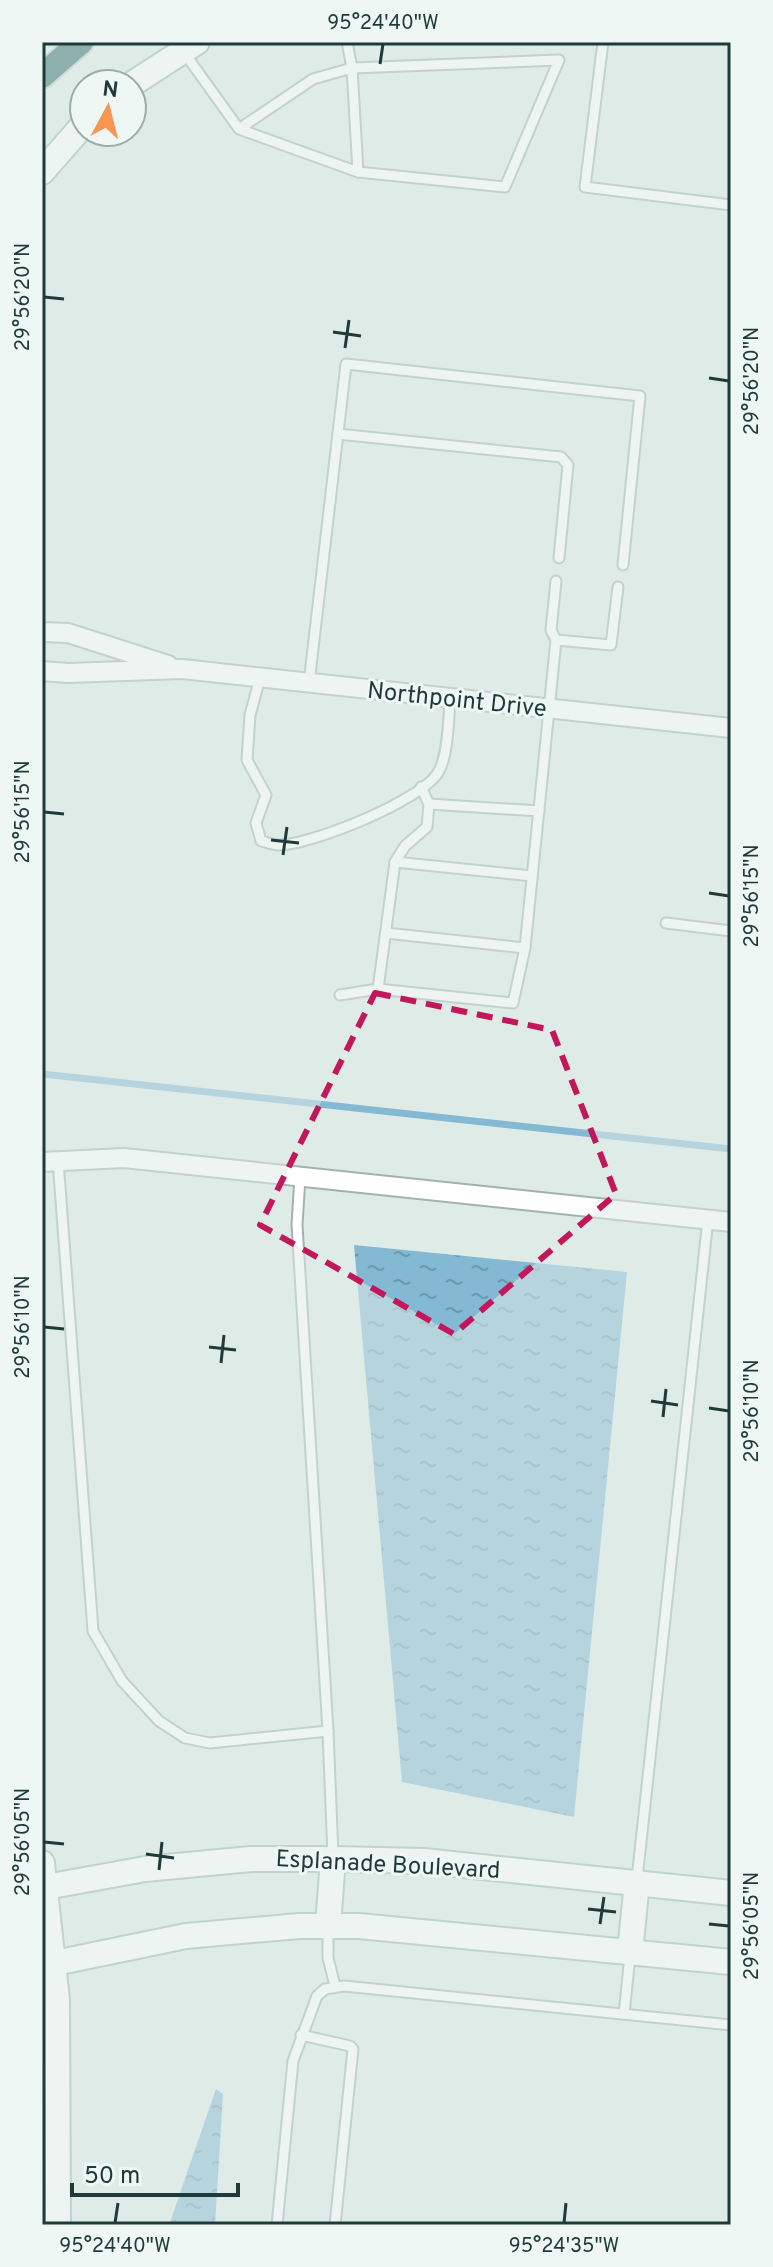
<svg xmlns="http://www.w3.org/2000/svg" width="773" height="2267" font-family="Overpass,sans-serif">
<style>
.water{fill:url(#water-ripples)}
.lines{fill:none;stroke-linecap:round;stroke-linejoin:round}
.stream{stroke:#84b9d3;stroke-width:7}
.lane-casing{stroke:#a2b3af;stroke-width:13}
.street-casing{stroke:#a2b3af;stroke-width:22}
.secondary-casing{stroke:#9db7b2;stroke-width:28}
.highway-casing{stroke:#c0c8c8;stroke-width:28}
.lane{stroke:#fff;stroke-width:9}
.street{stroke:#fff;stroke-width:18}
.secondary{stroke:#fff;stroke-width:24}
.highway{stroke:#2a6966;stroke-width:24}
.marked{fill:none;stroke:#c2185b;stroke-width:6;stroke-dasharray:16 10;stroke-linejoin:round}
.ticks{fill:none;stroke:#1f3b39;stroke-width:3}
.labels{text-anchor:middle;stroke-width:6;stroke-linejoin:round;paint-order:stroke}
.street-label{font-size:24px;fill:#1f3b39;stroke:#eff7f5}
.neatline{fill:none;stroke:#1f3b39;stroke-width:3}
.ticks-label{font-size:20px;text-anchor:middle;fill:#1f3b39}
</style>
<defs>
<pattern id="water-ripples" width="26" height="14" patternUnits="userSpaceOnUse" patternTransform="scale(2)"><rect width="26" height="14" fill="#84b9d3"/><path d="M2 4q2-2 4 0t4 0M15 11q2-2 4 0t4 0" fill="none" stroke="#6b98ac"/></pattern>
</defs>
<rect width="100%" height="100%" fill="#dfebe7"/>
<!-- water -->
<g class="water">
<path d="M 354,1245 L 627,1272 L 574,1817 L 402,1782 Z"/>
<path d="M 216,2089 L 223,2094 L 215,2225 L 169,2225 Z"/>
</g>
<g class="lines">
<!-- stream -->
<path class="stream" d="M 42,1074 L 731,1149"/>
<defs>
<g id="lane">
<path d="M 347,42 L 352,68 L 358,172"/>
<path d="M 603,42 L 585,187 L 731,205"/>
<path d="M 183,51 L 239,129 L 358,172 L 505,187 L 559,60 L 352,68 L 313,79 L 239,129"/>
<path d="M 338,434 L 561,457 L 568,465 L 559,558"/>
<path d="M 556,640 L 551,630 L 556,581"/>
<path d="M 260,678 L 250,715 L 247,760 L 266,795 L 256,823 L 261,841 C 266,842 273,845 279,845 C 311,845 424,800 439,771 C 448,755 449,717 450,698"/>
<path d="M 309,683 L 346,364 L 640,396 L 623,565"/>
<path d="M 429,804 L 539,811"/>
<path d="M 395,862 L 405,846 L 427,827 L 429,804 L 421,787"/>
<path d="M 666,923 L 731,931"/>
<path d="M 386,933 L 525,948"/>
<path d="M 378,989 L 395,862 L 532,876"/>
<path d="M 340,995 L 378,989 L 513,1003 L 525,948 L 556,640 L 611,645 L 618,587"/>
<path d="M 58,1160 L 93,1631 L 122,1681 L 159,1721 L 185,1738 L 210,1743 L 328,1731"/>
<path d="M 300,1177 L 297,1225 L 328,1731 L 333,1856"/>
<path d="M 637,1879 L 708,1219"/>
<path d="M 328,1926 L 328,1958 L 335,1986"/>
<path d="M 624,2014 L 630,1956"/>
<path d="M 301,2035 L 350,2046 L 353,2049 L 335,2225"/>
<path d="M 277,2225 L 293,2061 L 317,1996 L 325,1989 L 344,1986 L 731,2025"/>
</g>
<g id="street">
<path d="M 42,632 L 68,633 L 168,665"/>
<path d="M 42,671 L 68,673 L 182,669 L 731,728"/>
<path d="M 42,1162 L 124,1158 L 731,1222"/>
</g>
<g id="secondary">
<path d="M 132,84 L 197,42"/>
<path d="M 42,172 L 84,124"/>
<path d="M 42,1863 L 57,2000 L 58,2225"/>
<path d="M 46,1887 L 145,1869 L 251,1859 L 333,1859 L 424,1861 L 731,1893"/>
<path d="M 328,1926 L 333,1859"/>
<path d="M 630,1952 L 637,1882"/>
<path d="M 55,1963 L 186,1936 L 299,1926 L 359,1926 L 731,1962"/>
</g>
<path id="highway" d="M 42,76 L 81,42"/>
</defs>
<!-- lane casing -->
<use href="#lane" class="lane-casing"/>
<!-- street casing -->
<use href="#street" class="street-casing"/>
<!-- secondary casing -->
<use href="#secondary" class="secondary-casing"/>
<!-- highway casing -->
<use href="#highway" class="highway-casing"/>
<!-- lane -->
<use href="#lane" class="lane"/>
<!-- street -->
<use href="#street" class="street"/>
<!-- secondary -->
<use href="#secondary" class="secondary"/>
<!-- highway -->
<use href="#highway" class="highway"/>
</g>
<!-- marked area -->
<path d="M0 0H773V2267H0ZM 375,993 L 552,1030 L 616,1194 L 454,1334 L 260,1225 Z" fill="#dfebe7" fill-opacity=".55" fill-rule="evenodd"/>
<path class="marked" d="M 375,993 L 552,1030 L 616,1194 L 454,1334 L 260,1225 Z"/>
<!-- ticks -->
<path class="ticks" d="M 380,64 L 383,44M 44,297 L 64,299M 333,332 L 361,336M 345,348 L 349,320M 709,378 L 729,381M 44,812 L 64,814M 271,840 L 299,843M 283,855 L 287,827M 709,893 L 729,896M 44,1327 L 64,1329M 209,1347 L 236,1350M 221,1363 L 224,1335M 651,1401 L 678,1405M 709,1408 L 729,1411M 663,1417 L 666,1389M 44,1842 L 64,1844M 146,1854 L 174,1858M 159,1870 L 162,1842M 588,1909 L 616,1912M 600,1924 L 604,1897M 709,1924 L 729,1926M 115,2223 L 118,2203M 564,2223 L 566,2203"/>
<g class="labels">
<!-- street labels -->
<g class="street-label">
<text transform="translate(457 699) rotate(6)" y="8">Northpoint Drive</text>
<text transform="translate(388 1864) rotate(3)" y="8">Esplanade Boulevard</text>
</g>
</g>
<!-- border -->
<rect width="773" height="2267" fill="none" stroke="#eff7f5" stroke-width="88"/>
<!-- north arrow -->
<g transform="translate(108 108) rotate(7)"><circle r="38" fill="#eff7f5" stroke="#9cacaa" stroke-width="2"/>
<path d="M0-6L14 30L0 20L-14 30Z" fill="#f89550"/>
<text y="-12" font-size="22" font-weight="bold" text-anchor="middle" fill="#1f3b39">N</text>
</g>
<!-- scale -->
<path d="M72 2183v12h166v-12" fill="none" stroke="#1f3b39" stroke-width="4"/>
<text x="84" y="2183" font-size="24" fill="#1f3b39" stroke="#eff7f5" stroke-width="6" paint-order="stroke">50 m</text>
<rect x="44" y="44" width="685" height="2179" class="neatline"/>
<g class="ticks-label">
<text x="383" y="29">95°24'40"W</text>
<text transform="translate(22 297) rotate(-90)" y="7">29°56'20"N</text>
<text transform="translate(751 381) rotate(-90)" y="7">29°56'20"N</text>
<text transform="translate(22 812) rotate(-90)" y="7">29°56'15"N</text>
<text transform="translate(751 896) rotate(-90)" y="7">29°56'15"N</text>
<text transform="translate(22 1327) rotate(-90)" y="7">29°56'10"N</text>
<text transform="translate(751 1411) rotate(-90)" y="7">29°56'10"N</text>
<text transform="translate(22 1842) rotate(-90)" y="7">29°56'05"N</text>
<text transform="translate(751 1926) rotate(-90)" y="7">29°56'05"N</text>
<text x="115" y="2252">95°24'40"W</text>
<text x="564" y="2252">95°24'35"W</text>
</g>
</svg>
